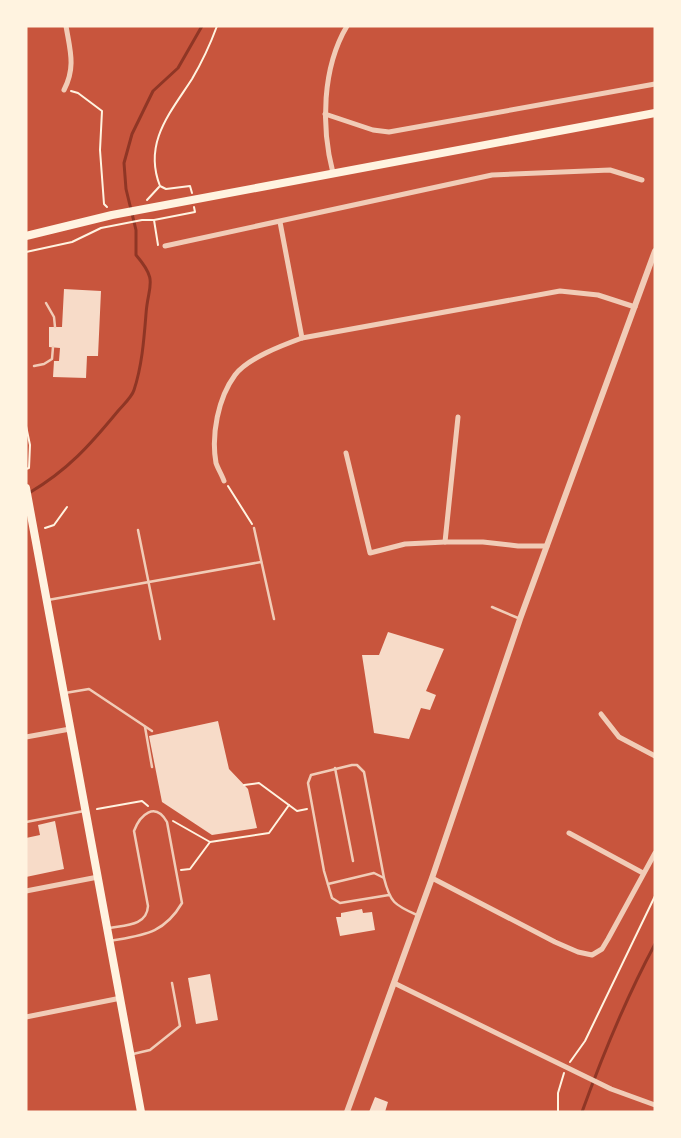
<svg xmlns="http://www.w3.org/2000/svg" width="681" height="1138" font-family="Figtree,sans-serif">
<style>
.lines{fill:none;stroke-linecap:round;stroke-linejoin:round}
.stream{stroke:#8f3625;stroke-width:3}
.building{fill:#f7dbc8}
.path{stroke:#fff3e0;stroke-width:2}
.service{stroke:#f1ccb7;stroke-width:2.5}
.minor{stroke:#f1ccb7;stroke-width:5}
.tertiary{stroke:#f1ccb7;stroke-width:6}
.secondary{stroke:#fff3e0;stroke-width:8}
</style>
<rect width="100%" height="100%" fill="#c8553d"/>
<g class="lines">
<!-- stream -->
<g class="stream">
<path d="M 29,493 C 68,470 90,445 118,411 C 123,405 132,397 134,390 C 142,366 144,339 146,314 C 148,284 159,282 136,255 L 136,230 L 126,189 L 124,163 L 132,134 L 153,91 L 178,68 L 202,26"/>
<path d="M 582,1112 C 603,1054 626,998 655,944"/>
</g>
</g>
<!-- building -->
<g class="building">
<path d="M 64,289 L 101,291 L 98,356 L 87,356 L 86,378 L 53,377 L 54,361 L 59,361 L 60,348 L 49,347 L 49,327 L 62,327 Z"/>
<path d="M 388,632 L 444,649 L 426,691 L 436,695 L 430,710 L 421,708 L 409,739 L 374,733 L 362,655 L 379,655 Z"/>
<path d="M 218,721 L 229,769 L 248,789 L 257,828 L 212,835 L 162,802 L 149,736 Z"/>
<path d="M 55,821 L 64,869 L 26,877 L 26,838 L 40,835 L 38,825 Z"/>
<path d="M 362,909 L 363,913 L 372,912 L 375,930 L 340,936 L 336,917 L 341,917 L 341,913 Z"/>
<path d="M 210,974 L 218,1020 L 196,1024 L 188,978 Z"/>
<path d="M 375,1097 L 388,1102 L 385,1112 L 369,1112 Z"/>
</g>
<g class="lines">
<!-- path -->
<g class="path">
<path d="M 71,91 L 78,93 L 102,111 L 100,150 L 104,204 L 107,207"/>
<path d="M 192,193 L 190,186 L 166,189 L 160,186 C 143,143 170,113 192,79 C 202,62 210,45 217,26"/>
<path d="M 147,200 L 159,187"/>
<path d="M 154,220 L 158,245"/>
<path d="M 26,252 L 72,242 L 101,228 L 142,220 L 154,220 L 195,212 L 194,207"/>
<path d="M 26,426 L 30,445 L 29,468 L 26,469"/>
<path d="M 228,486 L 252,524"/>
<path d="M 45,528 L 54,525 L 67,507"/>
<path d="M 244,785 L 259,783 L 297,811 L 307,809"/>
<path d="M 97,809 L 142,801 L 148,806"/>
<path d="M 173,821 L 210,842"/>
<path d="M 181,870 L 190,869 L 210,842 L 269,833 L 289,805"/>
<path d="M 570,1062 L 585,1041 L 655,896"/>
<path d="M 558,1112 L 558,1093 L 564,1073"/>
</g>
<!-- service -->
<g class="service">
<path d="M 46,303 L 54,317 L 55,327"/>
<path d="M 34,366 L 44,364 L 52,359 L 53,347"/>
<path d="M 254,528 L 274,619"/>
<path d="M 138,530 L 160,639"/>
<path d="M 48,600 L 261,562"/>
<path d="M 492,607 L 518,618"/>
<path d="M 65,693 L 89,689 L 152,731"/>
<path d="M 145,727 L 152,767"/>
<path d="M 335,768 L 353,861"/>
<path d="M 26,822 L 84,811"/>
<path d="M 328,884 L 374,873 L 384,878"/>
<path d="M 389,895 L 340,903 L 332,898 L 324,871 L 308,783 L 311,775 L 352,765 L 357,765 L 364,772 L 384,878 C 390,902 394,905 417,915"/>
<path d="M 109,928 C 125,925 147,926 148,906 L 134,831 C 140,815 155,801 167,822 L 182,903 C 164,934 143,935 110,941"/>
<path d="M 133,1054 L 150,1050 L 180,1026 L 172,983"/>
</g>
<!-- minor -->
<g class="minor">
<path d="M 64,90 C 76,67 70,50 66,26"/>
<path d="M 325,114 L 373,130 L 389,132 L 655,84"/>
<path d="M 333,173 C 321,127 322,68 347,26"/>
<path d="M 280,222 L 302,338"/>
<path d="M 165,246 L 492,175 L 610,170 L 642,180"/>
<path d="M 346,453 L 370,553 L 405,544 L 445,542 L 483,542 L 518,546 L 547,546"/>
<path d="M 224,481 C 222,475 218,469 216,463 C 211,435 218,398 235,375 C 248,358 283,345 302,338 L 560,291 L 598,295 L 635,307"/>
<path d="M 445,542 L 458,417"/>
<path d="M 601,714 L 619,737 L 655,756"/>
<path d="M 26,737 L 70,729"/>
<path d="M 569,833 L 643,873"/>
<path d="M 432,878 L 555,942 L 578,952 L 592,955 L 602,949 L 608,939 L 655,853"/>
<path d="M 26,891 L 98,877"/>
<path d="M 394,983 L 611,1089 L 655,1105"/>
<path d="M 26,1017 L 121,998"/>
</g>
<!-- tertiary -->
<path class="tertiary" d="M 347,1112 L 432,878 L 520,619 L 655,251"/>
<!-- secondary -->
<g class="secondary">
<path d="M 26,236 L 112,215 L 655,113"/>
<path d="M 26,488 L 141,1112"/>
</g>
</g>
<!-- border -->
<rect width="681" height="1138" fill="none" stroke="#fff3e0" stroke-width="55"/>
</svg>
